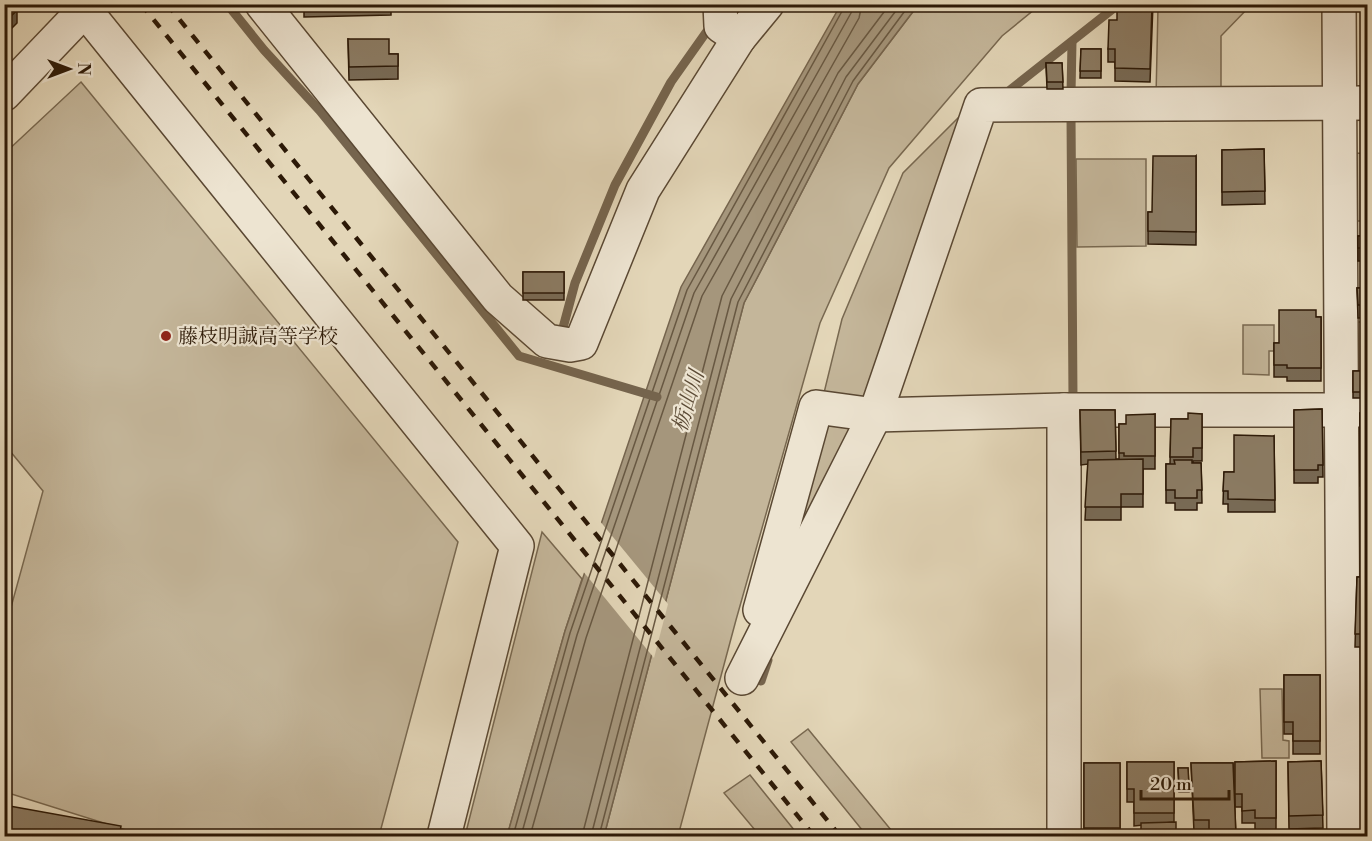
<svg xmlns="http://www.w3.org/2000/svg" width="1372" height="841" font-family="'Libre Bodoni','Noto Serif JP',serif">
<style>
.green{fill:#c4b69a;stroke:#786850;stroke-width:1.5}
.water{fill:#a5967c;stroke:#75644d;stroke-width:1.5}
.pier{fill:#e3d6b8}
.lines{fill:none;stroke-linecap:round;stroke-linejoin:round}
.shore{stroke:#685842;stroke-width:1.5}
.stream{stroke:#75644d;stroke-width:9}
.minor-casing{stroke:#5a4833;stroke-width:36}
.minor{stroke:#ede4d1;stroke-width:33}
.rail{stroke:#2c1907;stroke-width:4.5;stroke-dasharray:10 10;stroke-linecap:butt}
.wall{fill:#786a55;stroke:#2c1907;stroke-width:1.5}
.shaded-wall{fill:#615645;stroke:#2c1907;stroke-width:1.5}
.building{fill:#8b7b63;stroke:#2c1907;stroke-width:1.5}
.poi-dot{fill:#8f2418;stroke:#ede4d1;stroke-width:2}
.labels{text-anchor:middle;stroke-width:4.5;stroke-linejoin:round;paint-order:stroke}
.poi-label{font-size:20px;fill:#2c1907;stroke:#ede4d1;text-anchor:start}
.water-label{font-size:21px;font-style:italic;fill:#5c4b36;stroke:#ede4d1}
</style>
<rect width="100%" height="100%" fill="#e3d6b8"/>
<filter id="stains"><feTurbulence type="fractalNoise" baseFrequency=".00333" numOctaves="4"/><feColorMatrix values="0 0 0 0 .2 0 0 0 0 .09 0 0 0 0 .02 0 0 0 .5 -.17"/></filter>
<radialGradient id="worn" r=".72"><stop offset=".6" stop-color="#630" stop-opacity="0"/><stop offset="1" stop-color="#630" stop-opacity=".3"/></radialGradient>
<!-- green -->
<g class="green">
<path d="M 1127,4 L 1251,5 L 1221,36 L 1221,95 L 1156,97 L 1158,7 L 1125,6 Z"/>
<path d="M 918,5 L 1040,5 L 1002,36 L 889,168 L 820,323 L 736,620 L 678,836 L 604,836 L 744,303 L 858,84 Z"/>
<path d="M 81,82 L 458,542 L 379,836 L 145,836 L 5,792 L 5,629 L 43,491 L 5,445 L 5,153 Z"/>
<path d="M 973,103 L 871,407 L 822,401 L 842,319 L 903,173 Z"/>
<path d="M 1356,153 L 1367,154 L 1367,221 L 1355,221 Z"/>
<path d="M 1076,159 L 1146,159 L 1146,246 L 1077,247 Z"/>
<path d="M 1352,322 L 1367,322 L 1367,372 L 1353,372 Z"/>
<path d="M 1243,325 L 1274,325 L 1274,351 L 1269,351 L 1269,375 L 1243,374 Z"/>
<path d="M 821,423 L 861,426 L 773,597 Z"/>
<path d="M 542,532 L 582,579 L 565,631 L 507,836 L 465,836 Z"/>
<path d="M 1260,689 L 1282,689 L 1283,740 L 1289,741 L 1289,758 L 1262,758 Z"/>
<path d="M 808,729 L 896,836 L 867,836 L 791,742 Z"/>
<path d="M 750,775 L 799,836 L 760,836 L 724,793 Z"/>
</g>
<!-- water -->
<path class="water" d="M 918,5 L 858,84 L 744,303 L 604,836 L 507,836 L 565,631 L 681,287 L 840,6 Z"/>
<!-- pier -->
<path class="pier" d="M 599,520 L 668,604 L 654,658 L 582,570 Z"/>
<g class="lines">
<!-- shore -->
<g class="shore">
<path d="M 513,836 L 570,633 L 687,290 L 846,4"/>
<path d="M 521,836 L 577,635 L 694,293 L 851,13 L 853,4"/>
<path d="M 530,836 L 586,638 L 702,296 L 859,18 L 862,4"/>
<path d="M 582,836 L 722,296 L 838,73 L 890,4"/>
<path d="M 591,836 L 731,299 L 846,77 L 901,4"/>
<path d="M 599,836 L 738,302 L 853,81 L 910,4"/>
</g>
<!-- stream -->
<g class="stream">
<path d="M 227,4 L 264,50 L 320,111 L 519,356 L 657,397"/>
<path d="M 1005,94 L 1119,4"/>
<path d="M 1071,94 L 1072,42"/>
<path d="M 1071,116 L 1073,398"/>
<path d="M 560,339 L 575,283 L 615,185 L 671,82 L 712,24"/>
<path d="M 761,681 L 768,660"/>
</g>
<defs>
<g id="minor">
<path d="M 80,4 L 517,546 L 444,836"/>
<path d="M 262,4 L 498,298 L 547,341 L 570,345 L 581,343 L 643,190 L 739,38 L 767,4"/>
<path d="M 720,4 L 721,26 L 739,38"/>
<path d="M 1339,4 L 1344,836"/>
<path d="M 4,94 L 90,4"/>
<path d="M 1064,410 L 1064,836"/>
<path d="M 760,610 L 816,407 L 875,415 L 1064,410 L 1368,410"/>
<path d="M 742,678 L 875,415 L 981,105 L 1368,103"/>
</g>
</defs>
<!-- minor casing -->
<use href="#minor" class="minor-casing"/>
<!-- minor -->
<use href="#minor" class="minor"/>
<!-- rail -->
<g class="rail">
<path d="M 141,4 L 814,836"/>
<path d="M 167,4 L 840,836"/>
</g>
</g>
<!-- wall -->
<g class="wall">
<path d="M 304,4 L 391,4 L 391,15 L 304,17 Z"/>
<path d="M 1153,4 L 1150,82 L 1115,81 L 1115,62 L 1108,62 L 1108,49 L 1117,20 Z"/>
<path d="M 348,39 L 389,54 L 398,54 L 398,79 L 349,80 Z"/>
<path d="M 1081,49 L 1101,49 L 1101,78 L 1080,78 Z"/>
<path d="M 1046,63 L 1062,63 L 1063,89 L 1047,89 Z"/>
<path d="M 1264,149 L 1265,204 L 1222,205 L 1222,150 Z"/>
<path d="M 1196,156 L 1196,245 L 1148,244 L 1148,212 L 1152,212 Z"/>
<rect x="1358" y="236" width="10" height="25"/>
<rect x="523" y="272" width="41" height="28"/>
<path d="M 1357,288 L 1368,288 L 1368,318 L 1358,318 Z"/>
<path d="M 1316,317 L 1321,317 L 1321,381 L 1287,381 L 1287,377 L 1274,377 L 1274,343 L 1279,343 Z"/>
<rect x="1353" y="371" width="11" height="27"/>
<path d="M 1322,409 L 1323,477 L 1318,477 L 1318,483 L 1294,483 L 1294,410 Z"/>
<path d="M 1080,410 L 1115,410 L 1116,459 L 1119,459 L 1119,424 L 1126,424 L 1155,414 L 1155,469 L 1143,469 L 1143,507 L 1121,507 L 1121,520 L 1085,520 L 1088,464 L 1081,465 Z"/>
<rect x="1360" y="413" width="8" height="73"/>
<path d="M 1202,414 L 1202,461 L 1193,461 L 1193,463 L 1201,463 L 1202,503 L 1197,503 L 1197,510 L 1175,510 L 1175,503 L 1166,503 L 1166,464 L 1170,464 L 1171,419 L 1188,419 Z"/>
<path d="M 1274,436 L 1275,512 L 1228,512 L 1228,504 L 1223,504 L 1224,472 L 1234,472 Z"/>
<path d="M 1357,577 L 1368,577 L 1368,647 L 1355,647 Z"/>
<path d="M 1284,675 L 1320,675 L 1320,754 L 1293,754 L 1293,734 L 1284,734 Z"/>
<path d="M 1363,724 L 1368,724 L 1368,762 L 1362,761 Z"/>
<path d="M 1276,761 L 1276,831 L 1255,831 L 1255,823 L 1242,823 L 1242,807 L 1235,807 L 1235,762 Z"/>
<path d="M 1321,761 L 1323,828 L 1289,829 L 1288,762 Z"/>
<path d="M 1127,762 L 1174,762 L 1174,822 L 1134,826 L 1134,802 L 1127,802 Z"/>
<rect x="1084" y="763" width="36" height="74"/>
<path d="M 1191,763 L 1233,763 L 1236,837 L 1209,837 L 1209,832 L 1194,832 Z"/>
<path d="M 1178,768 L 1188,768 L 1189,792 L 1179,792 Z"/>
</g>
<!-- shaded-wall -->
<path class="shaded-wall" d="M 17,10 L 17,23 L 4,36 L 4,23 Z"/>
<!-- building -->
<g class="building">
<path d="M 4,4 L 11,4 L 17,10 L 4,23 Z"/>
<path d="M 1117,4 L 1152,4 L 1150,69 L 1115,68 L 1115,49 L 1108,49 L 1109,20 L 1117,20 Z"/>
<path d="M 348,39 L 389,39 L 389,54 L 398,54 L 398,66 L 349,67 Z"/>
<path d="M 1081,49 L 1101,49 L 1101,71 L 1080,71 Z"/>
<path d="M 1046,63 L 1062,63 L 1063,82 L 1047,82 Z"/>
<path d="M 1264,149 L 1265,191 L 1222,192 L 1222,150 Z"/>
<path d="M 1153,156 L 1196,156 L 1196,232 L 1148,231 L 1148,212 L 1152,212 Z"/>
<rect x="1358" y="236" width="10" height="12"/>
<rect x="523" y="272" width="41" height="21"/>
<path d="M 1357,288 L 1368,288 L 1368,305 L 1358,305 Z"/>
<path d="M 1279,310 L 1316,310 L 1316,317 L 1321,317 L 1321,368 L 1287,368 L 1287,365 L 1274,365 L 1274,343 L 1279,343 Z"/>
<rect x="1353" y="371" width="11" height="21"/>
<path d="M 1322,409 L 1323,465 L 1318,465 L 1318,470 L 1294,470 L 1294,410 Z"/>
<path d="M 1080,410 L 1115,410 L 1116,451 L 1081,452 Z"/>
<path d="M 1188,413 L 1202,414 L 1202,448 L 1193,448 L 1193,457 L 1170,457 L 1171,419 L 1188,419 Z"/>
<rect x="1360" y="413" width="8" height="60"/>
<path d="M 1155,414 L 1155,456 L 1124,456 L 1124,453 L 1119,453 L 1119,424 L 1126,424 L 1126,415 Z"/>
<path d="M 1234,435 L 1274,436 L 1275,500 L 1228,499 L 1228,491 L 1223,491 L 1224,472 L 1234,472 Z"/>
<path d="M 1143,459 L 1143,494 L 1121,494 L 1121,507 L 1085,507 L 1088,460 Z"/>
<path d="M 1174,460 L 1192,460 L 1192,463 L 1201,463 L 1202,490 L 1197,490 L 1197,498 L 1175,498 L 1175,490 L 1166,490 L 1166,464 L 1175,464 Z"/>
<path d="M 1357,577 L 1368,577 L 1368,634 L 1355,634 Z"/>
<path d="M 1284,675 L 1320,675 L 1320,741 L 1293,741 L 1293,722 L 1284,722 Z"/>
<path d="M 1363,724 L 1368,724 L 1368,749 L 1362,749 Z"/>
<path d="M 1276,761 L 1276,818 L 1255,818 L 1255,810 L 1242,811 L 1242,794 L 1235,794 L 1235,762 Z"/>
<path d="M 1321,761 L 1323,815 L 1289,816 L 1288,762 Z"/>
<path d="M 1127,762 L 1174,762 L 1174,813 L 1134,813 L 1134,789 L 1127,789 Z"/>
<rect x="1084" y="763" width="36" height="65"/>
<path d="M 1191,763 L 1233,763 L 1236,836 L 1209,836 L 1209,820 L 1194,820 Z"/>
<path d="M 1178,768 L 1188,768 L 1189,785 L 1179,785 Z"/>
<path d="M 4,805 L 121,826 L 119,837 L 4,837 Z"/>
<path d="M 1176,822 L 1176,837 L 1141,837 L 1141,823 Z"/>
</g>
<!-- markers -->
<circle class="poi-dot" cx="166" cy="336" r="6"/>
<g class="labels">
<!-- poi labels -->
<g class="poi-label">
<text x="178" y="343">藤枝明誠高等学校</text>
</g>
<!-- water labels -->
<g class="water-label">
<text transform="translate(688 401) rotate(-73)" y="7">栃山川</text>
</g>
</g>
<!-- margin -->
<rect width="1372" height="841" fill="none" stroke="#e3d6b8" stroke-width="24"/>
<rect x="6" y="6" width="1360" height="829" fill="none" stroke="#2c1907" stroke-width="3"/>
<rect x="12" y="12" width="1348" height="817" fill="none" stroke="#2c1907" stroke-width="1.5"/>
<!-- north arrow -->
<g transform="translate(69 69) rotate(90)" stroke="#ede4d1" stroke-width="4.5" paint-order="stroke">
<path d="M0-4.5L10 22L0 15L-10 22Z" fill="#2c1907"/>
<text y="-9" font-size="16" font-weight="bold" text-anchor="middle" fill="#2c1907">N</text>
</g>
<!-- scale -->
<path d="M1141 790v9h88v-9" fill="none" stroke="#2c1907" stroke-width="3"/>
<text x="1150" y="790" font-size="18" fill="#2c1907" stroke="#ede4d1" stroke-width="4.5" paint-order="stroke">20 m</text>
<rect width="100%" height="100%" filter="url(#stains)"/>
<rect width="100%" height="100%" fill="url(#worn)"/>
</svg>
